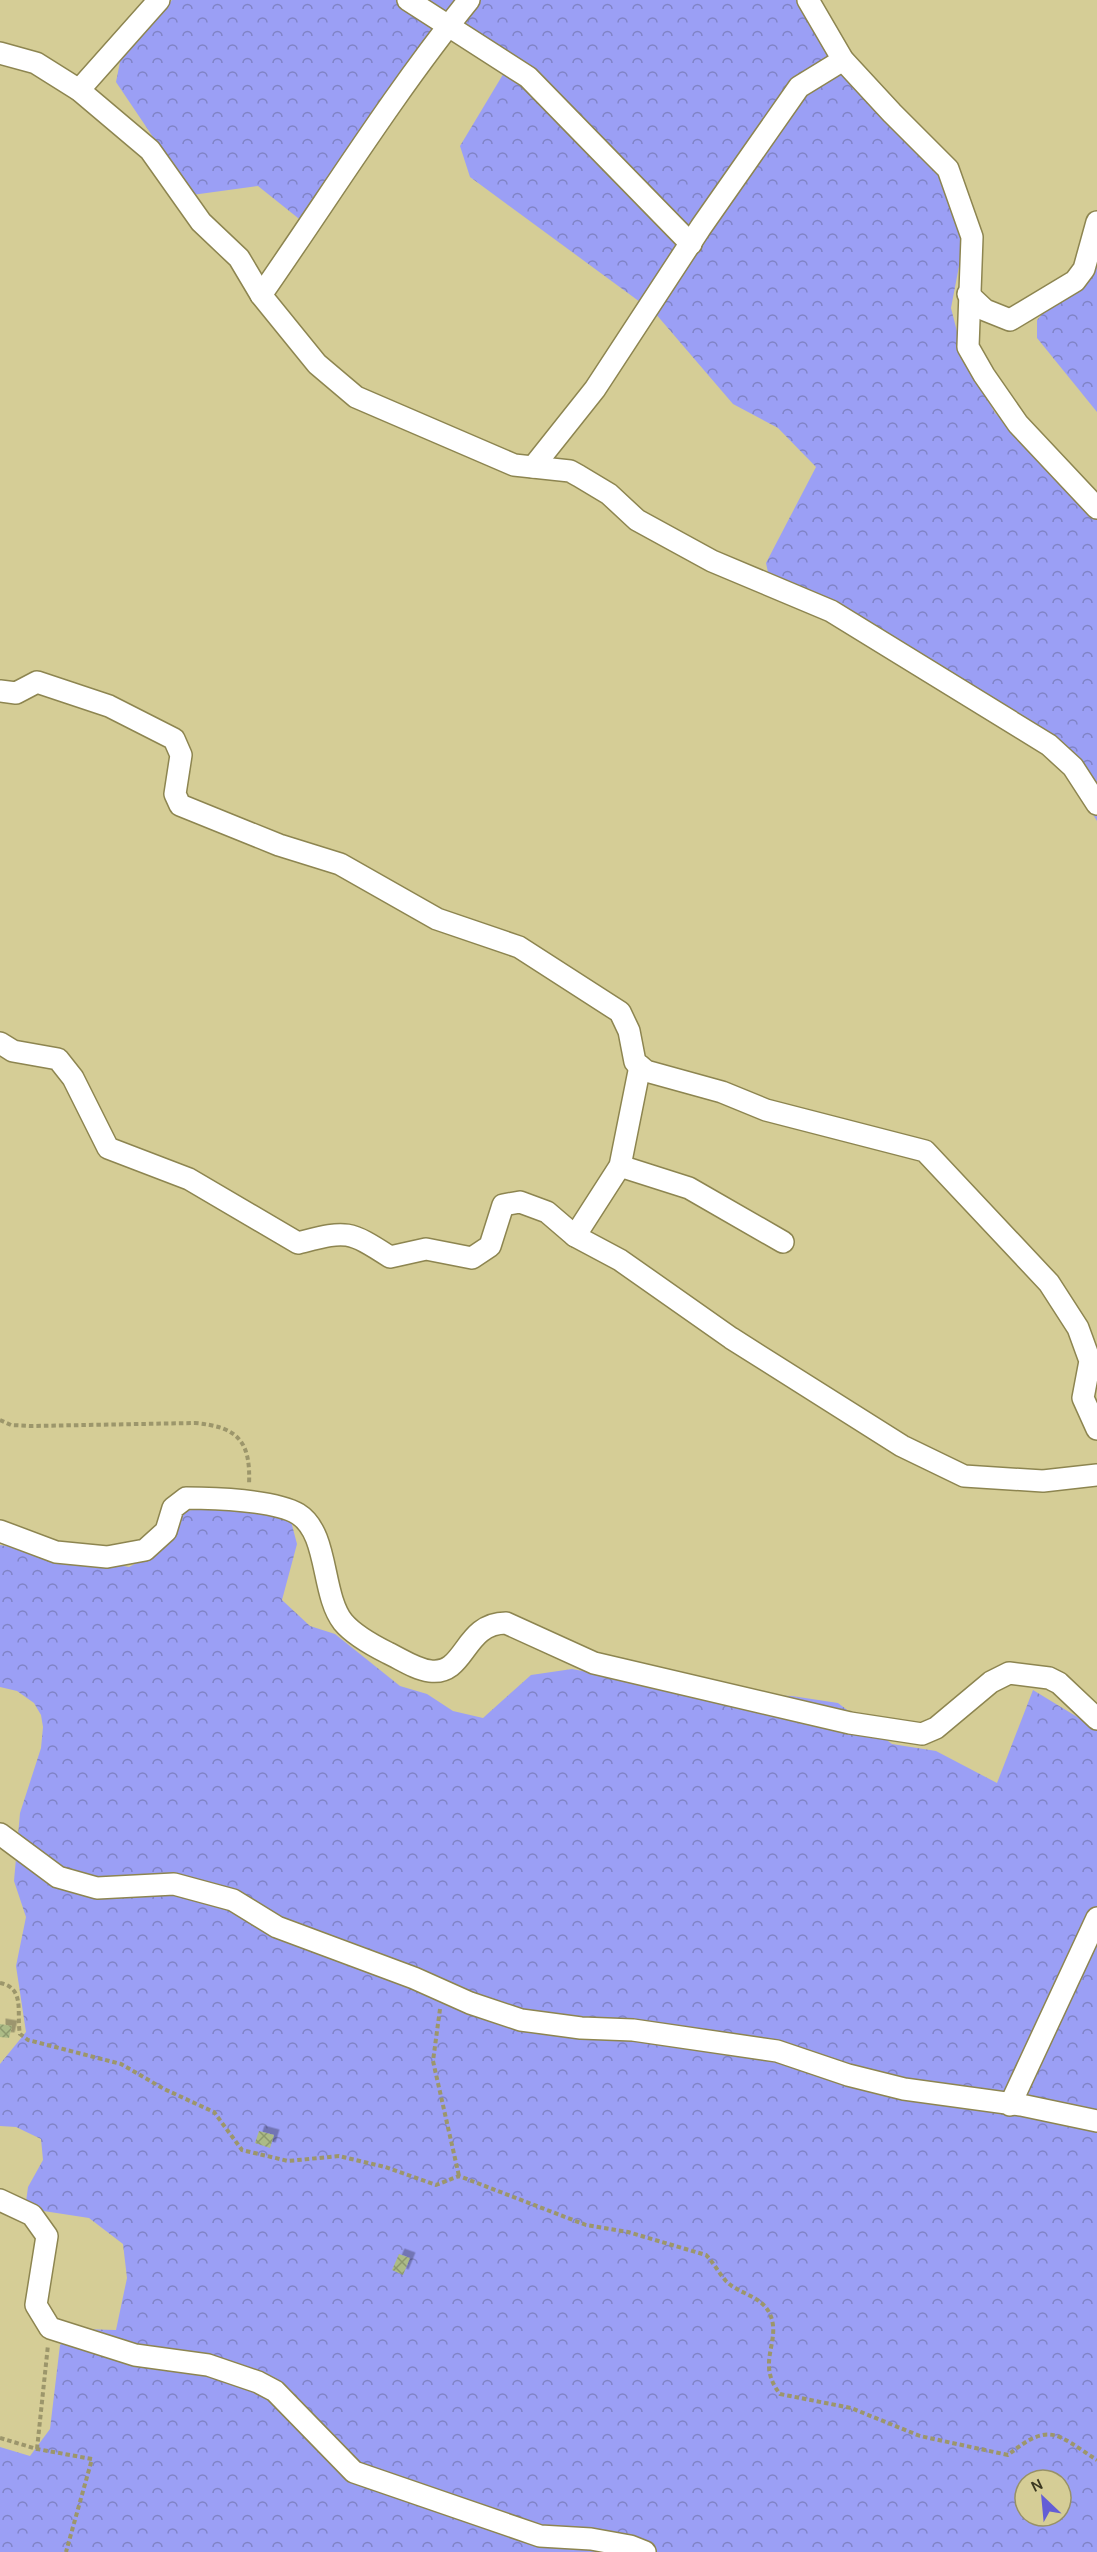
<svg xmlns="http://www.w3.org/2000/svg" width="1097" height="2552" font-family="Karla,sans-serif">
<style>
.forest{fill:url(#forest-crowns);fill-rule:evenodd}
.building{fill:url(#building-cross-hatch);filter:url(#shadow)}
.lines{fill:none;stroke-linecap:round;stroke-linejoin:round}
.street-casing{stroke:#8d8550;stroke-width:24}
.path{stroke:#9c966b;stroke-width:4;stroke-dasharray:4.5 3;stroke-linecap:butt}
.street{stroke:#fff;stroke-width:21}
</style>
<defs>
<pattern id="forest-crowns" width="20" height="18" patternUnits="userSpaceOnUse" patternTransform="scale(1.5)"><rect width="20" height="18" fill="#9b9ff5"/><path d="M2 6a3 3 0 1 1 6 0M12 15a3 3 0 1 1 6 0" fill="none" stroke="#8083c6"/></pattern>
<pattern id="building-cross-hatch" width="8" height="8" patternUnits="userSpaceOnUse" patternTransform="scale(1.5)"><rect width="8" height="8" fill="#acbb86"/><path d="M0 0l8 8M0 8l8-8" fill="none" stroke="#8d996d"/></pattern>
<filter id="shadow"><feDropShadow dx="5.5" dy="-5.5" stdDeviation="0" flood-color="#0004"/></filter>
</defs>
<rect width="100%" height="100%" fill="#d5cd96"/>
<!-- forest -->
<g class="forest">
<path d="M 172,0 L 799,0 L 952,186 L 965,235 L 951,308 L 963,355 L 995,413 L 1097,512 L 1097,821 L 1052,749 L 769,577 L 766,563 L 816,467 L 778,428 L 733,404 L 655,313 L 470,177 L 460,146 L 514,56 L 446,16 L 303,222 L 258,186 L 192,195 L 116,82 L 121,57 Z"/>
<path d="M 1097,261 L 1097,412 L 1037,338 L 1037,320 L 1070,284 Z"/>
<path d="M 230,1505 L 291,1521 L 297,1544 L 282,1600 L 310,1626 L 335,1634 L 400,1686 L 427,1694 L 453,1711 L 483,1718 L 531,1675 L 572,1669 L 697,1693 L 792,1696 L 838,1703 L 892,1744 L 936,1751 L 997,1783 L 1033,1690 L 1097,1729 L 1097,2552 L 0,2552 L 0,2447 L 30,2456 L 50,2429 L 60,2345 L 81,2329 L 116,2330 L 127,2278 L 123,2244 L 89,2218 L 37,2210 L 26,2202 L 28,2187 L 43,2160 L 41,2139 L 16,2127 L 0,2126 L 0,2064 L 26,2032 L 16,1966 L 26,1917 L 14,1881 L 20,1813 L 41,1748 L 43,1727 L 41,1715 L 34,1703 L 17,1691 L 0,1687 L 0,1545 L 129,1567 L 166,1547 L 185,1511 ZM 1025,2480 L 1061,2480 L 1061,2516 L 1025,2516 Z"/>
</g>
<!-- building -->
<g class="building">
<path d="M 0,2024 L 12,2026 L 9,2038 L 0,2037 Z"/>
<path d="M 259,2131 L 274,2135 L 270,2148 L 255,2143 Z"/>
<path d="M 399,2254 L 410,2258 L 403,2275 L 392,2270 Z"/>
</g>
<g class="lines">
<defs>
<g id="street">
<path d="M 408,0 L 528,77 L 691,244"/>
<path d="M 808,0 L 843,60 L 892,113 L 948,169 L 972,237 L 968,347 L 984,375 L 1018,424 L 1097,508"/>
<path d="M 0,53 L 36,63 L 79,90 L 150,150 L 201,222 L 239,258 L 261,295 L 317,364 L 356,397 L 514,465 L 570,471 L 579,476 L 609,494 L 637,520 L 712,561 L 831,611 L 1049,745 L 1073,767 L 1097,804"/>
<path d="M 79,90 L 159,0"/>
<path d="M 968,294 L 985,310 L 1010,320 L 1075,281 L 1084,269 L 1097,222"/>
<path d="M 261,295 C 330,196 393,94 469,0"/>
<path d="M 533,467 L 595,389 L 701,227 L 799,87 L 843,60"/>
<path d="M 0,691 L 16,693 L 37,682 L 109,706 L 174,739 L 181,755 L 175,794 L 180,805 L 279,845 L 340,864 L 437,919 L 519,947 L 620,1012 L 629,1031 L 635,1062 L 646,1071 L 722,1092 L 766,1110 L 925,1151 L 1049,1283 L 1078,1328 L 1090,1361 L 1083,1398 L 1097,1429"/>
<path d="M 0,1043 L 13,1051 L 58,1059 L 73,1078 L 108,1148 L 189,1179 L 298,1243 C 346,1231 347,1229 390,1257 L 426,1249 L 472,1258 L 490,1246 L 503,1205 L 520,1202 L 547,1212 L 575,1236 L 620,1260 L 731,1338 L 902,1446 L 964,1476 L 1043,1481 L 1097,1475"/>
<path d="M 620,1166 L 689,1188 L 783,1242"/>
<path d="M 575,1236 L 620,1166 L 640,1066"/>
<path d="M 0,1531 L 56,1552 L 107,1557 L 145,1550 L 166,1531 L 173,1508 L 186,1498 C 213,1498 275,1500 298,1514 C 329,1533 321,1594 343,1622 C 353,1634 374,1646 388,1653 C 401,1659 415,1669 430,1671 C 466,1676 463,1623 506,1623 L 594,1663 L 850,1723 L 922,1734 L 936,1728 L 991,1682 L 1009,1673 L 1049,1678 L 1059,1683 L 1097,1719"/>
<path d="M 0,1834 L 58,1877 L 97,1888 L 174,1884 L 233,1900 L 277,1927 L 414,1978 L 470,2003 L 521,2020 L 581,2028 L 633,2030 L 777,2051 L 848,2075 L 904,2089 L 1021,2105 L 1097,2121"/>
<path d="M 1010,2105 L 1097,1918"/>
<path d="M 0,2200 L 32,2215 L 47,2236 L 36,2305 L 50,2328 L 135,2355 L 208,2365 L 258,2382 L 275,2391 L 354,2472 L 540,2536 L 591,2539 L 630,2546 L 645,2552"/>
</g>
</defs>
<!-- street casing -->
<use href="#street" class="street-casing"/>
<!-- path -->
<g class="path">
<path d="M 0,1420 L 11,1425 L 31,1426 L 195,1423 C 238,1427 251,1441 249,1485"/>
<path d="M 0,1983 C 26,1988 16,2014 20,2034 L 28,2040 L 121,2064 L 164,2089 L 214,2112 L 242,2150 L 288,2161 L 339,2156 L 385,2167 L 436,2185 L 459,2176 L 586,2225 L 628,2232 L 706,2255 C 714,2263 718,2272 726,2281 C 738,2294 761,2295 770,2314 C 782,2342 755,2362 780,2394 L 851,2408 L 920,2436 L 1008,2455 C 1050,2421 1056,2434 1097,2460"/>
<path d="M 440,2009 L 433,2061 L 459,2176"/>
<path d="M 0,2438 L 37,2449 L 92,2459 L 66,2552"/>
<path d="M 37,2449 L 48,2345"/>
</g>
<!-- street -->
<use href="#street" class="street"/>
</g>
<!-- north arrow -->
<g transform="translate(1043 2498) rotate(334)"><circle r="28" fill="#d5cd96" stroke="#979167" stroke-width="1.5"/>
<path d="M0-4.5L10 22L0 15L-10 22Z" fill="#635dd6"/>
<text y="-9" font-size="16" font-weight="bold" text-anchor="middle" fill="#3b3821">N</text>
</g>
</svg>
